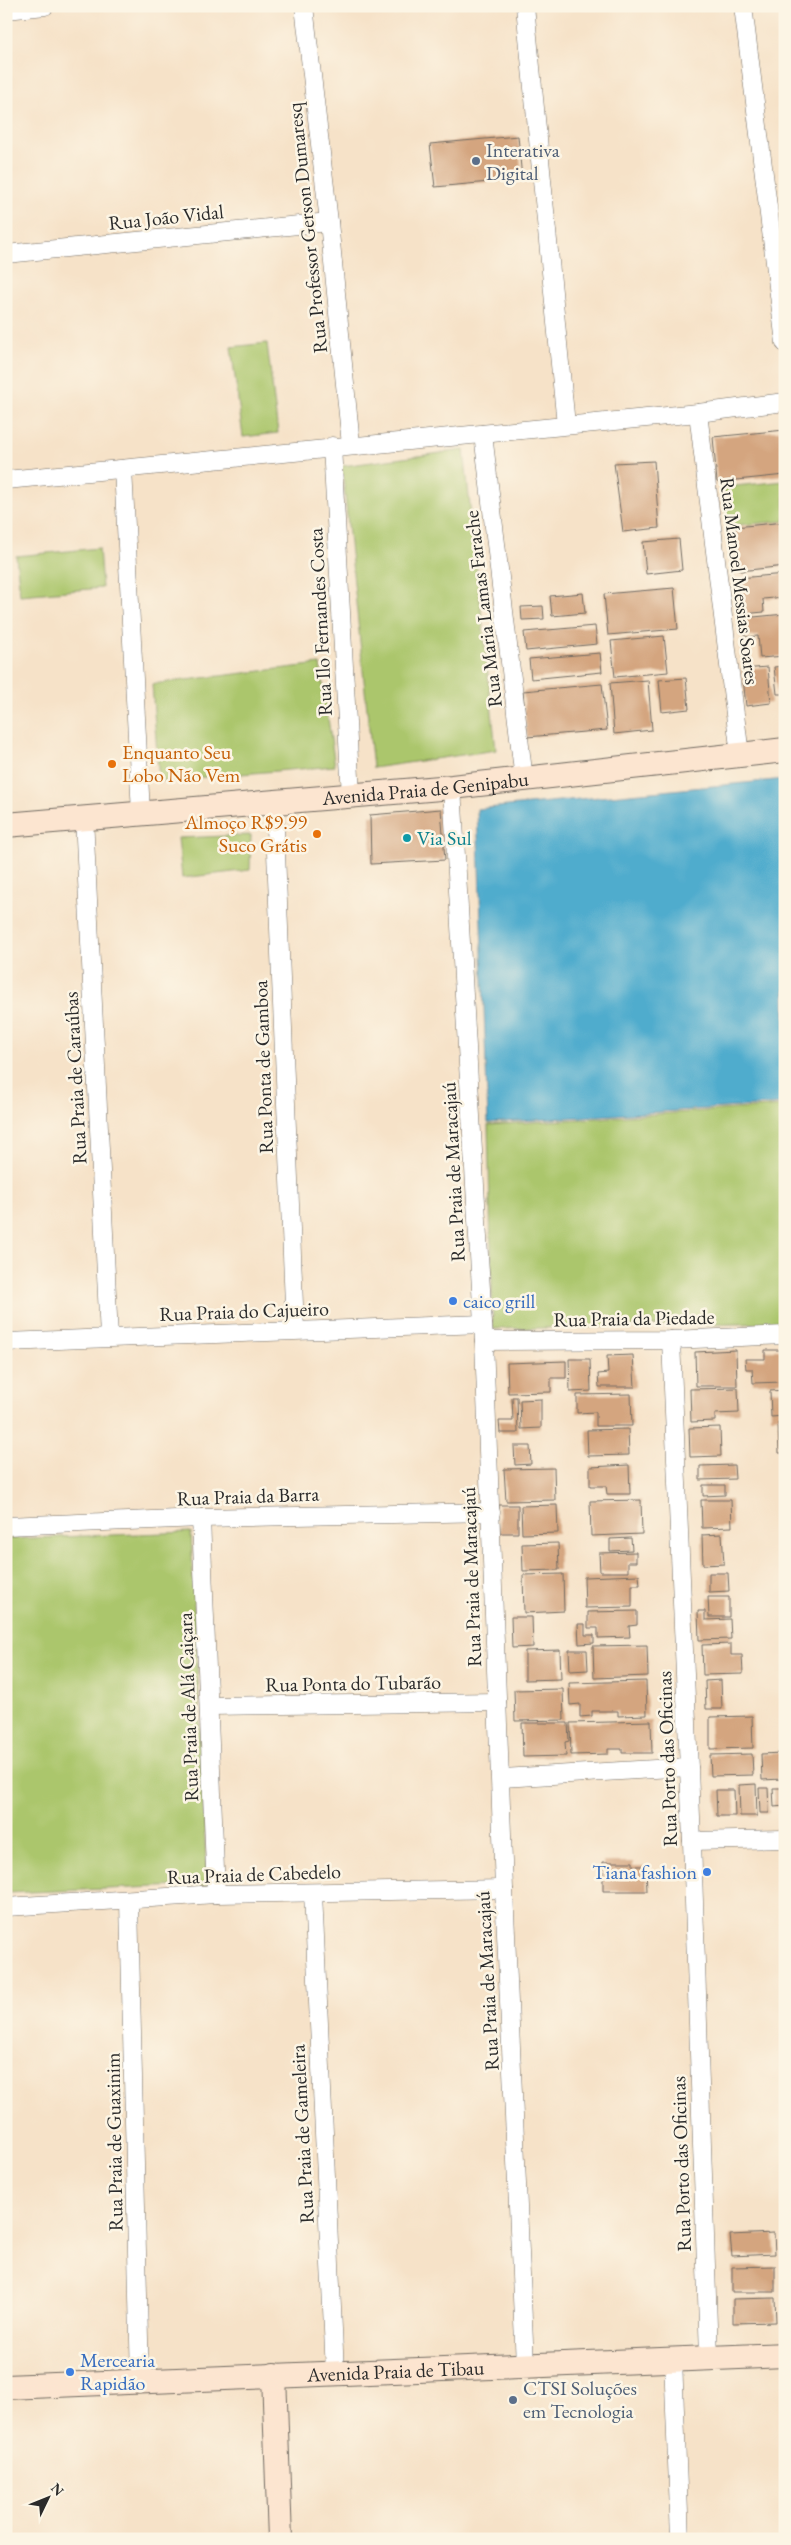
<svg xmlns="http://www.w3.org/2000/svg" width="791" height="2545" font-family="'EB Garamond',serif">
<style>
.green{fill:#abc66c;stroke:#6b784c}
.water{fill:#4faccd;stroke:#3d6c7c}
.building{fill:#d4a57f}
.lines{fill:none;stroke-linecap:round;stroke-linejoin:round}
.minor-casing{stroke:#726b62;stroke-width:19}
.secondary-casing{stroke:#726b62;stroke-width:26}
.minor{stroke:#fff;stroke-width:18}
.secondary{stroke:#fce5d0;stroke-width:24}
.service-dot{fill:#5c6f8a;stroke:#fcf5e5;stroke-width:2}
.food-dot{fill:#e8710a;stroke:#fcf5e5;stroke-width:2}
.culture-dot{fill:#0f9aa8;stroke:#fcf5e5;stroke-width:2}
.shop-dot{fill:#3f7fe0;stroke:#fcf5e5;stroke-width:2}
.labels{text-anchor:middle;stroke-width:5;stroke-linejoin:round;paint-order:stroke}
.service-label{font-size:20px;fill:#4e5e75;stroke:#fcf5e5;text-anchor:start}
.street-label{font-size:20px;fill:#2b2b2b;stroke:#fcf5e5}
.food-label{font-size:20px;fill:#c56008;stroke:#fcf5e5;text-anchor:start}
.culture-label{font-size:20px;fill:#0d838f;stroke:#fcf5e5;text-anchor:start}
.shop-label{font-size:20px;fill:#366cbe;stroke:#fcf5e5;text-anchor:start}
</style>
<rect width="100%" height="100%" fill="#fcf5e5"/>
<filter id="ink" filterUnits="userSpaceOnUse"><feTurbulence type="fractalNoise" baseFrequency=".02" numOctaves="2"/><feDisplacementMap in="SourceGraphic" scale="10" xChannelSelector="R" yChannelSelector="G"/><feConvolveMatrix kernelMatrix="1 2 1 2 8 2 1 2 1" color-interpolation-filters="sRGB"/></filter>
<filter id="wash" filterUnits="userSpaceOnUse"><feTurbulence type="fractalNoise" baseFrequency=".0096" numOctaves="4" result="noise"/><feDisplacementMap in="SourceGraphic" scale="20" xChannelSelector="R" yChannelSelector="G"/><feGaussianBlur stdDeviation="1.12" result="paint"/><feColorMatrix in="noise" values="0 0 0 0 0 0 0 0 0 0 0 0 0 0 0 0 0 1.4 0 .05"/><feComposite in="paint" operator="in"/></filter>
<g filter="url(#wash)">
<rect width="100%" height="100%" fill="#f6e2c8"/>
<!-- green -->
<g class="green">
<path d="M 267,343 L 278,433 L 243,437 L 231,347 Z"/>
<path d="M 464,450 L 496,750 L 373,768 L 342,466 Z"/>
<path d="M 785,481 L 785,521 L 727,526 L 724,487 Z"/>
<path d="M 99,548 L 102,588 L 20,595 L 16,556 Z"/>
<path d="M 320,664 L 335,766 L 159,781 L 152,684 Z"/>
<path d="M 251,835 L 250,870 L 182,878 L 178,838 Z"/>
<path d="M 785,1106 L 785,1323 L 493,1329 L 488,1125 Z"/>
<path d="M 191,1532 L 207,1885 L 6,1893 L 6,1539 Z"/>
</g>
<!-- water -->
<path class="water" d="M 785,779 L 785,1104 L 488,1123 L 477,809 Z"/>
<g id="blocks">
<!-- building -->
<g class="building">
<path d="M 518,136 L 522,179 L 435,187 L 430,144 Z"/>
<path d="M 785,430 L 785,475 L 717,482 L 713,437 Z"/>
<path d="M 654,461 L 659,528 L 623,532 L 614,463 Z"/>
<path d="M 785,522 L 785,566 L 740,571 L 735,527 Z"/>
<path d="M 679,539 L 682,570 L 646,574 L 643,542 Z"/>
<path d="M 785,574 L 785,597 L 763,599 L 764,612 L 743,614 L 739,578 Z"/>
<path d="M 674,588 L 678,629 L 608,635 L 604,594 Z"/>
<path d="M 583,593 L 585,613 L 552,616 L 550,596 Z"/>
<path d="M 543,606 L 544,619 L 522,620 L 521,607 Z"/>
<path d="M 785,614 L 785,656 L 760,658 L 758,636 L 745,637 L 743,618 Z"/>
<path d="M 595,626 L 597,644 L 526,651 L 524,632 Z"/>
<path d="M 664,636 L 668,672 L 615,677 L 611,641 Z"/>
<path d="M 600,653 L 602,672 L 531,679 L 529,659 Z"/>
<path d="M 785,666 L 785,694 L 777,694 L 774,667 Z"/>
<path d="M 768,667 L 771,703 L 746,706 L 742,669 Z"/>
<path d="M 686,678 L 689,709 L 662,712 L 659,680 Z"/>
<path d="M 648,680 L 652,730 L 614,734 L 610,683 Z"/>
<path d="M 602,684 L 607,730 L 527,737 L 523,691 Z"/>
<path d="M 441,809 L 445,860 L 371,864 L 370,815 Z"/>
<path d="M 736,1350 L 737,1386 L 696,1386 L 695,1352 Z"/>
<path d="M 765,1350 L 783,1350 L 784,1382 L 753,1383 L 752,1369 L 746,1369 L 745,1359 L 765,1359 Z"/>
<path d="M 633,1355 L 635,1387 L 599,1387 L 598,1374 L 608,1373 L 607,1356 Z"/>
<path d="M 569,1359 L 590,1359 L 591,1391 L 570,1392 Z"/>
<path d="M 566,1361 L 566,1378 L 551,1378 L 551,1392 L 508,1393 L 507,1363 Z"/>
<path d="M 738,1388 L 739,1413 L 715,1414 L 715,1421 L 691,1422 L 690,1389 Z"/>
<path d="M 785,1390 L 785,1416 L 771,1417 L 770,1391 Z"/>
<path d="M 631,1394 L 632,1426 L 596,1426 L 596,1412 L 577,1413 L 577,1395 Z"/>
<path d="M 512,1397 L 517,1397 L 518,1433 L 500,1433 L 499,1421 L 513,1421 Z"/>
<path d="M 541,1399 L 541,1428 L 521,1429 L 520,1400 Z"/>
<path d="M 778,1423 L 785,1423 L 785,1453 L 779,1453 Z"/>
<path d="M 720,1427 L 721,1456 L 690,1457 L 689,1428 Z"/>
<path d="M 628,1429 L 629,1455 L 588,1456 L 587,1430 Z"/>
<path d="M 514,1446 L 530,1446 L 531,1464 L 515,1465 Z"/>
<path d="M 629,1465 L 630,1494 L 607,1494 L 606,1486 L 590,1486 L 590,1467 Z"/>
<path d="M 734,1465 L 735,1479 L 700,1480 L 700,1466 Z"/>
<path d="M 554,1468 L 555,1500 L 506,1501 L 504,1469 Z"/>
<path d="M 703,1485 L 725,1485 L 725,1495 L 703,1496 Z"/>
<path d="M 641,1500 L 642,1534 L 591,1536 L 590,1501 Z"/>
<path d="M 701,1500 L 731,1500 L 732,1527 L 702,1528 Z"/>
<path d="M 499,1505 L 518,1505 L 518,1533 L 500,1533 Z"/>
<path d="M 557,1505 L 558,1533 L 522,1534 L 521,1506 Z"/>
<path d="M 722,1534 L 724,1564 L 703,1565 L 702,1535 Z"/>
<path d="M 631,1538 L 632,1550 L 610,1551 L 610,1539 Z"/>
<path d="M 558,1543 L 559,1570 L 523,1571 L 522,1544 Z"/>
<path d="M 636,1552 L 636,1562 L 628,1562 L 628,1572 L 600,1572 L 599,1553 Z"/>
<path d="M 709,1573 L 728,1573 L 729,1591 L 709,1592 Z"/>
<path d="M 563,1574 L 564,1611 L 524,1613 L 523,1575 Z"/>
<path d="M 639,1575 L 640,1585 L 632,1585 L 632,1607 L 585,1608 L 584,1577 Z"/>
<path d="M 708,1597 L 729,1597 L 729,1617 L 709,1617 Z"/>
<path d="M 637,1611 L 637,1625 L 629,1626 L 630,1637 L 598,1638 L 598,1628 L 588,1628 L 588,1612 Z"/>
<path d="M 698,1611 L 705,1611 L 705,1620 L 730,1619 L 731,1639 L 699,1640 Z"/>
<path d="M 511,1617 L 532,1617 L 533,1647 L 512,1648 Z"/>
<path d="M 578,1624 L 585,1624 L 585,1635 L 594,1635 L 594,1643 L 579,1644 Z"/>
<path d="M 731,1644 L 731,1655 L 742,1655 L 743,1674 L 703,1675 L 702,1645 Z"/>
<path d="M 647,1645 L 648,1676 L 594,1678 L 593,1646 Z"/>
<path d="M 560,1650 L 561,1679 L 525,1680 L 525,1651 Z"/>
<path d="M 569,1650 L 587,1650 L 588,1670 L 570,1671 Z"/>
<path d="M 721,1680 L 722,1709 L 706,1709 L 705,1681 Z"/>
<path d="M 646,1681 L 647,1715 L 618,1716 L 618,1711 L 592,1711 L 592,1716 L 580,1717 L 580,1704 L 570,1705 L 569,1683 Z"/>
<path d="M 563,1689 L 564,1720 L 515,1721 L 514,1690 Z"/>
<path d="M 752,1716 L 753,1748 L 710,1749 L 710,1717 Z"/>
<path d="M 651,1721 L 652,1753 L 622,1753 L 622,1749 L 608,1749 L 608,1754 L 571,1755 L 570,1723 Z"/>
<path d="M 522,1723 L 568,1723 L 569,1741 L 565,1742 L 566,1756 L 523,1757 Z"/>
<path d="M 782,1753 L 782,1779 L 762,1780 L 761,1754 Z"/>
<path d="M 752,1754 L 753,1775 L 711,1776 L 710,1755 Z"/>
<path d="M 756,1784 L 757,1816 L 740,1816 L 739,1785 Z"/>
<path d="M 759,1788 L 768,1788 L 769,1813 L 760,1813 Z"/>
<path d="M 773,1788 L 784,1788 L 784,1806 L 774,1807 Z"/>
<path d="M 716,1790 L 734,1790 L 735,1816 L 717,1816 Z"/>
<path d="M 603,1862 L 633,1862 L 633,1866 L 646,1866 L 647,1891 L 603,1891 Z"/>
<path d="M 774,2233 L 775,2254 L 732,2256 L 730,2235 Z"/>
<path d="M 775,2266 L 775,2292 L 732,2292 L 732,2267 Z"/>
<path d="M 775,2298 L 776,2322 L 733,2323 L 733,2299 Z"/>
</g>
</g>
</g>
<g filter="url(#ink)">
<use href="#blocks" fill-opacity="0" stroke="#726b62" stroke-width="1"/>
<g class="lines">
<defs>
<g id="minor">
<path d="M 304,6 L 329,222 L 351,445"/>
<path d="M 525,6 L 566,425"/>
<path d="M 743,6 L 785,343"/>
<path d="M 6,10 L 45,6"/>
<path d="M 6,254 L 329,222"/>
<path d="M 698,413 L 740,755"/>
<path d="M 483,434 L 524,780"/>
<path d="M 332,446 L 351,796"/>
<path d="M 123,469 L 141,813"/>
<path d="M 6,480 L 698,413 L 785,402"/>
<path d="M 452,787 L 484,1341 L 504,1889 L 525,2365"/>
<path d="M 274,802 L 295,1330"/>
<path d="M 84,817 L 109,1337"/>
<path d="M 671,1340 L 692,1841 L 709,2357"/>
<path d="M 484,1341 L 671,1340 L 785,1335"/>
<path d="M 6,1342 L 483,1324"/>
<path d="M 201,1518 L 216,1894"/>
<path d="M 6,1526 L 201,1518 L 491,1512"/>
<path d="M 210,1706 L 497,1702"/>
<path d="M 501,1778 L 689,1767"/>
<path d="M 692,1841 L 785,1839"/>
<path d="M 313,1893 L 335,2373"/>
<path d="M 129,1901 L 140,2383"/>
<path d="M 6,1907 L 216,1894 L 504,1889"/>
<path d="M 673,2359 L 680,2539"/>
</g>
<g id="secondary">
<path id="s1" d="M 6,825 L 452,787 L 785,750"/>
<path d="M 274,2375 L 280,2539"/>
<path id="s2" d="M 6,2387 L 785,2355"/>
</g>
</defs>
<!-- minor casing -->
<use href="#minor" class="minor-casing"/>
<!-- secondary casing -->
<use href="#secondary" class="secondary-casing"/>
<!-- minor -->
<use href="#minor" class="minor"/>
<!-- secondary -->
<use href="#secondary" class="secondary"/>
</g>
</g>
<!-- markers -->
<g class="service-dot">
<circle cx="476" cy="161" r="5"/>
<circle cx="513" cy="2400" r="5"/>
</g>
<g class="food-dot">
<circle cx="112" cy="764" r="5"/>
<circle cx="317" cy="834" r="5"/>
</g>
<circle class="culture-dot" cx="407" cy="838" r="5"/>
<g class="shop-dot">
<circle cx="453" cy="1301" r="5"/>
<circle cx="707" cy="1872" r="5"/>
<circle cx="70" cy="2372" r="5"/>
</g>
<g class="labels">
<!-- service labels -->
<g class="service-label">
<text x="486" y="157">Interativa<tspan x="486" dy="23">Digital</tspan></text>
<text x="523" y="2395">CTSI Soluções<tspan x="523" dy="23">em Tecnologia</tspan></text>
</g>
<!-- street labels -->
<g class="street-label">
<text transform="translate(166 217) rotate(-6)" y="7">Rua João Vidal</text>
<text transform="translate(307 228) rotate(-96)" y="7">Rua Professor Gerson Dumaresq</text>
<text transform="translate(740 581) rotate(83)" y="7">Rua Manoel Messias Soares</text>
<text transform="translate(483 609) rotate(-97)" y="7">Rua Maria Lamas Farache</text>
<text transform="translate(320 622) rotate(-93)" y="7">Rua Ilo Fernandes Costa</text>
<text dy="7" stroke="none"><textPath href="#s1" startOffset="421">Avenida Praia de Genipabu</textPath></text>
<text transform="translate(263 1067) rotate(-92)" y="7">Rua Ponta de Gamboa</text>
<text transform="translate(75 1078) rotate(-93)" y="7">Rua Praia de Caraúbas</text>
<text transform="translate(453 1172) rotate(-93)" y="7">Rua Praia de Maracajaú</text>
<text transform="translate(244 1311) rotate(-2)" y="7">Rua Praia do Cajueiro</text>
<text transform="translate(634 1318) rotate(-1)" y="7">Rua Praia da Piedade</text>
<text transform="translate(248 1496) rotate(-2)" y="7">Rua Praia da Barra</text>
<text transform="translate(471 1577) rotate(-92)" y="7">Rua Praia de Maracajaú</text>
<text transform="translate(353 1683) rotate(-1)" y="7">Rua Ponta do Tubarão</text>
<text transform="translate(188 1707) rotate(-92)" y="7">Rua Praia de Alá Caiçara</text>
<text transform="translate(667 1759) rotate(-92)" y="7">Rua Porto das Oficinas</text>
<text transform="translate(254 1874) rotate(-2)" y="7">Rua Praia de Cabedelo</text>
<text transform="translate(487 1981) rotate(-93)" y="7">Rua Praia de Maracajaú</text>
<text transform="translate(302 2134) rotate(-93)" y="7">Rua Praia de Gameleira</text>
<text transform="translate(114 2142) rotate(-91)" y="7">Rua Praia de Guaxinim</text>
<text transform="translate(681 2164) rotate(-92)" y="7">Rua Porto das Oficinas</text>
<text dy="7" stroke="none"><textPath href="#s2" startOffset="390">Avenida Praia de Tibau</textPath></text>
</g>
<!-- food labels -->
<g class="food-label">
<text x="122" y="759">Enquanto Seu<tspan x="122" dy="23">Lobo Não Vem</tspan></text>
<text x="307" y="829" text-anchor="end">Almoço R$9.99<tspan x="307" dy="23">Suco Grátis</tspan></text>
</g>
<!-- culture labels -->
<g class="culture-label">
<text x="417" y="845">Via Sul</text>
</g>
<!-- shop labels -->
<g class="shop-label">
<text x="463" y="1308">caico grill</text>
<text x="697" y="1879" text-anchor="end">Tiana fashion</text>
<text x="80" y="2367">Mercearia<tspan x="80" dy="23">Rapidão</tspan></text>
</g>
</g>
<!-- margin -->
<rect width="791" height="2545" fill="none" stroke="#fcf5e5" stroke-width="25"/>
<!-- north arrow -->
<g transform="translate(48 2498) rotate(47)" stroke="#fcf5e5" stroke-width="4" paint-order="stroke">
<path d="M0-4L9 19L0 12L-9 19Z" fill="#2b2b2b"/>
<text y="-8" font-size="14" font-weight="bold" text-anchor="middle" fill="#2b2b2b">N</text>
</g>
</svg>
